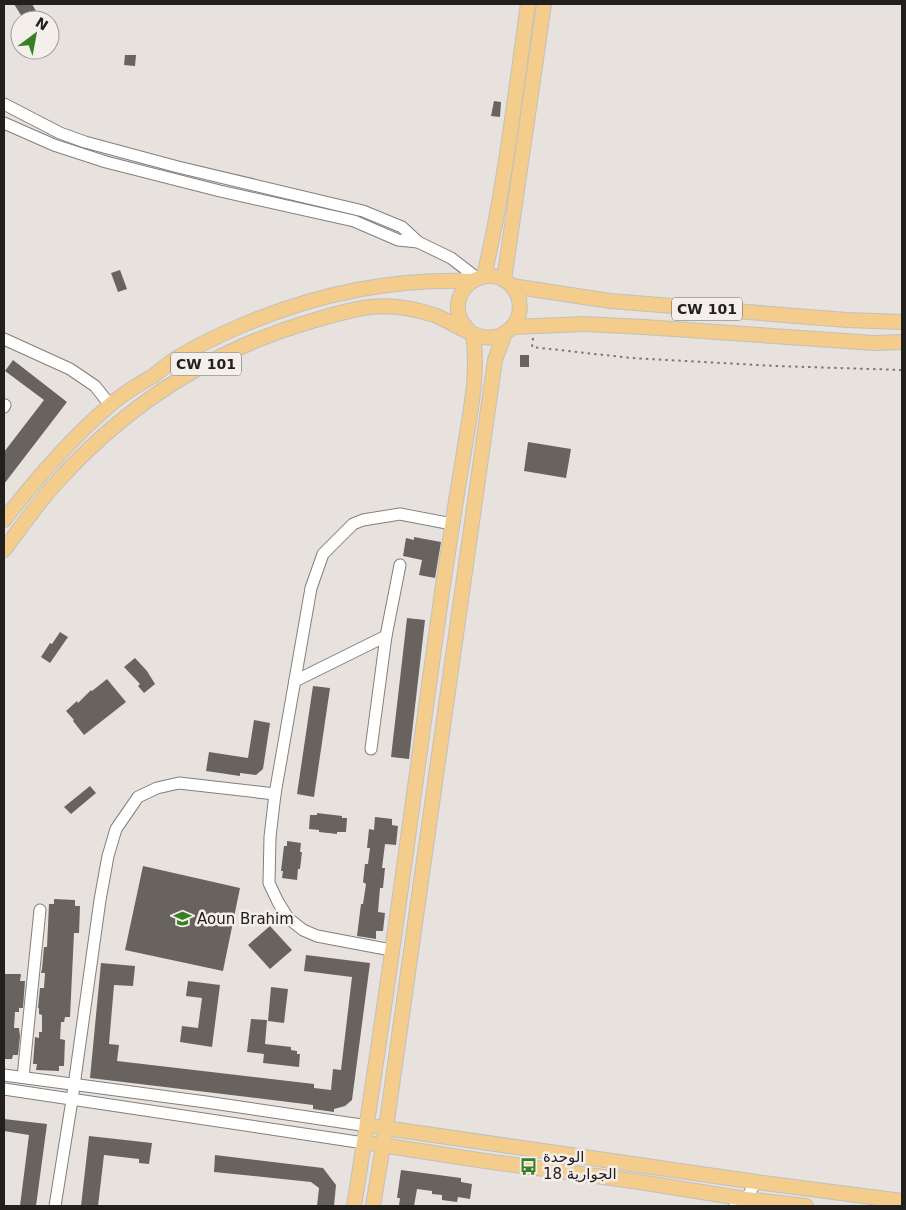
<svg xmlns="http://www.w3.org/2000/svg" width="906" height="1210" font-family="'DejaVu Sans',Cairo,sans-serif">
<style>
.building{fill:#696360}
.lines{fill:none;stroke-linecap:round;stroke-linejoin:round}
.minor-casing{stroke:#847f7b;stroke-width:13}
.major-casing{stroke:#c1c1c0;stroke-width:16}
.path{stroke:#7c7976;stroke-width:2;stroke-dasharray:2.5 4;stroke-linecap:butt}
.minor{stroke:#fff;stroke-width:11}
.major{stroke:#f4cc8b;stroke-width:14}
.labels{text-anchor:middle;stroke-width:5;stroke-linejoin:round;paint-order:stroke}
.shield{fill:#f5efeb;stroke:#615e5c;stroke-width:1}
.shield-label{font-size:14px;font-weight:bold;fill:#22201f}
.poi-label{font-size:15px;fill:#22201f;stroke:#f5efeb;text-anchor:start}
</style>
<rect width="100%" height="100%" fill="#e7e2dd"/>
<!-- building -->
<g class="building">
<path d="M 14,4 L 32,4 L 41,20 L 24,20 Z"/>
<path d="M 125,55 L 136,55 L 135,66 L 124,65 Z"/>
<path d="M 494,101 L 501,102 L 500,117 L 491,116 Z"/>
<path d="M 120,270 L 127,289 L 118,292 L 111,273 Z"/>
<rect x="520" y="355" width="9" height="12"/>
<path d="M 13,360 L 67,402 L 4,484 L 4,452 L 44,400 L 5,371 Z"/>
<path d="M 528,442 L 571,449 L 566,478 L 524,471 Z"/>
<path d="M 414,537 L 441,542 L 435,578 L 419,575 L 422,560 L 403,556 L 406,538 L 414,540 Z"/>
<path d="M 407,618 L 425,620 L 409,759 L 391,757 Z"/>
<path d="M 60,632 L 68,637 L 50,663 L 41,657 L 50,643 L 52,644 Z"/>
<path d="M 135,658 L 147,671 L 155,684 L 144,693 L 138,686 L 140,684 L 124,667 Z"/>
<path d="M 107,679 L 126,702 L 84,735 L 73,721 L 74,720 L 66,711 L 77,701 L 78,703 L 91,690 L 92,691 Z"/>
<path d="M 313,686 L 330,688 L 314,797 L 297,794 Z"/>
<path d="M 254,720 L 270,723 L 263,769 L 256,775 L 240,773 L 240,776 L 206,771 L 209,752 L 248,758 Z"/>
<path d="M 90,786 L 96,793 L 71,814 L 64,807 Z"/>
<path d="M 317,813 L 342,816 L 342,818 L 347,818 L 346,832 L 337,832 L 337,834 L 319,832 L 319,830 L 309,829 L 310,815 L 317,815 Z"/>
<path d="M 375,817 L 392,819 L 392,825 L 398,826 L 396,845 L 385,844 L 382,868 L 385,868 L 383,888 L 380,888 L 378,912 L 385,913 L 383,931 L 376,931 L 376,939 L 357,936 L 361,904 L 363,904 L 366,884 L 363,882 L 365,864 L 368,864 L 370,848 L 367,848 L 369,829 L 374,830 Z"/>
<path d="M 287,841 L 301,843 L 300,852 L 302,852 L 300,869 L 298,869 L 297,880 L 282,878 L 283,871 L 281,871 L 284,846 L 287,846 Z"/>
<path d="M 143,866 L 240,888 L 223,971 L 125,950 Z"/>
<path d="M 54,899 L 75,900 L 75,906 L 80,906 L 79,933 L 74,933 L 70,1017 L 65,1017 L 64,1022 L 61,1022 L 60,1039 L 65,1040 L 64,1066 L 59,1066 L 59,1071 L 36,1070 L 37,1064 L 33,1064 L 35,1037 L 39,1038 L 39,1032 L 42,1032 L 42,1015 L 39,1014 L 39,1008 L 38,1008 L 40,988 L 44,988 L 45,973 L 41,973 L 42,969 L 44,947 L 47,947 L 49,904 L 54,904 Z"/>
<path d="M 270,926 L 292,950 L 270,969 L 248,945 Z"/>
<path d="M 306,955 L 370,963 L 352,1100 L 345,1106 L 334,1109 L 334,1112 L 313,1109 L 313,1105 L 90,1078 L 101,963 L 135,966 L 133,986 L 114,985 L 109,1044 L 119,1045 L 117,1061 L 314,1084 L 314,1088 L 331,1090 L 333,1069 L 341,1070 L 352,977 L 304,971 Z"/>
<path d="M 4,974 L 21,974 L 20,981 L 25,981 L 23,1008 L 19,1008 L 19,1012 L 15,1012 L 14,1028 L 19,1028 L 20,1036 L 18,1055 L 13,1055 L 12,1059 L 4,1059 Z"/>
<path d="M 188,981 L 220,985 L 212,1047 L 180,1042 L 182,1026 L 198,1028 L 202,998 L 186,996 Z"/>
<path d="M 271,987 L 288,989 L 284,1023 L 268,1021 Z"/>
<path d="M 251,1019 L 267,1020 L 265,1044 L 291,1047 L 291,1050 L 297,1051 L 297,1054 L 300,1054 L 299,1067 L 263,1063 L 264,1054 L 247,1052 Z"/>
<path d="M 4,1119 L 47,1124 L 36,1206 L 20,1206 L 29,1135 L 4,1131 Z"/>
<path d="M 89,1136 L 152,1143 L 149,1164 L 139,1163 L 139,1159 L 104,1155 L 98,1206 L 81,1206 Z"/>
<path d="M 215,1155 L 323,1168 L 336,1185 L 334,1206 L 317,1206 L 319,1188 L 311,1182 L 214,1172 Z"/>
<path d="M 401,1170 L 461,1178 L 461,1182 L 472,1184 L 470,1199 L 458,1197 L 457,1202 L 442,1200 L 442,1195 L 432,1194 L 432,1191 L 417,1189 L 414,1206 L 399,1206 L 400,1198 L 397,1198 Z"/>
</g>
<g class="lines">
<defs>
<g id="minor">
<path d="M 4,104 L 60,133 L 85,142 L 178,167 L 363,211 L 402,227 L 418,242 L 451,258 L 477,278"/>
<path d="M 4,123 L 54,145 L 106,162 L 220,191 L 354,221 L 398,240 L 418,242"/>
<path d="M 4,339 L 70,369 L 95,386 L 110,405"/>
<path d="M 4,407 L 5,405"/>
<path d="M 295,681 L 386,636 L 400,565"/>
<path d="M 371,749 L 386,636"/>
<path d="M 275,794 L 311,588 L 323,554 L 353,524 L 363,520 L 400,514 L 452,524"/>
<path d="M 4,1075 L 206,1102 L 368,1126"/>
<path d="M 23,1077 L 40,910"/>
<path d="M 4,1089 L 364,1143"/>
<path d="M 55,1206 L 72,1100 L 100,900 L 108,856 L 116,829 L 138,797 L 157,788 L 179,783 L 275,794 L 270,837 L 269,883 L 278,902 L 288,918 L 303,930 L 317,936 L 391,950"/>
<path d="M 735,1206 L 746,1199 L 756,1182"/>
</g>
<g id="major">
<path d="M 484,276 C 505,187 515,95 528,4"/>
<path d="M 504,280 L 544,4"/>
<path d="M 512,286 L 610,301 L 847,320 L 902,322"/>
<path d="M 513,327 L 584,324 L 644,327 L 874,343 L 902,342"/>
<path d="M 4,520 C 36,479 69,440 109,406 C 122,394 138,385 153,376 C 161,370 169,363 177,358 C 199,344 222,334 245,324 C 320,293 390,279 471,281"/>
<path d="M 4,550 C 21,527 38,503 57,482 C 127,404 212,350 312,321 C 329,316 346,311 363,308 C 386,304 412,308 434,315 C 457,323 486,351 509,330 C 514,326 518,320 519,314 C 521,304 519,294 512,286 C 489,261 448,287 460,318 C 462,323 466,327 469,331"/>
<path d="M 378,1127 L 756,1182 L 902,1201"/>
<path d="M 375,1144 L 485,1161 L 633,1181 L 746,1199 L 806,1206"/>
<path d="M 354,1206 C 387,1002 413,797 442,592 C 449,546 456,499 464,452 C 470,413 479,374 473,334"/>
<path d="M 373,1206 L 386,1128 L 495,360 L 505,333"/>
</g>
</defs>
<!-- minor casing -->
<use href="#minor" class="minor-casing"/>
<!-- major casing -->
<use href="#major" class="major-casing"/>
<!-- path -->
<path class="path" d="M 533,338 L 532,347 L 631,358 L 776,366 L 902,370"/>
<!-- minor -->
<use href="#minor" class="minor"/>
<!-- major -->
<use href="#major" class="major"/>
</g>
<!-- icons -->
<defs>
<symbol id="school-bare" viewBox="-9 -9 18 18"><path d="M0-5L7-2L0 1L-7-2ZM-4 1L0 2.5L4 1V4Q0 6-4 4Z" fill="#357f26" stroke="#f5efeb" stroke-width="2.5" paint-order="stroke"/></symbol>
<symbol id="bus-bare" viewBox="-9 -9 18 18"><path d="M-5-6H5V4H4V6H2V4H-2V6H-4V4H-5ZM-3.5-4V0h7V-4ZM-3.5 1.2v1.5H-2V1.2ZM2 1.2v1.5H3.5V1.2Z" fill="#357f26" stroke="#f5efeb" stroke-width="2.5" paint-order="stroke"/></symbol>
</defs>
<g fill-rule="evenodd">
<use href="#school-bare" x="170" y="906" width="25" height="25"/>
<use href="#bus-bare" x="516" y="1154" width="25" height="25"/>
</g>
<g class="labels">
<!-- shield labels -->
<g class="shield">
<rect x="672" y="297.5" width="70" height="23" rx="4"/>
<rect x="171" y="352.5" width="70" height="23" rx="4"/>
</g>
<g class="shield-label">
<text x="707" y="314">CW 101</text>
<text x="206" y="369">CW 101</text>
</g>
<!-- poi labels -->
<g class="poi-label">
<text x="197" y="924">Aoun Brahim</text>
<text x="543" y="1162">الوحدة<tspan x="543" dy="17">الجوارية 18</tspan></text>
</g>
</g>
<!-- border -->
<rect width="906" height="1210" fill="none" stroke="#22201f" stroke-width="10"/>
<!-- north arrow -->
<g transform="translate(35 35) rotate(32)"><circle r="24" fill="#f5efeb" stroke="#a19c99"/>
<path d="M0-4L9 19L0 12L-9 19Z" fill="#357f26"/>
<text y="-8" font-size="14" font-weight="bold" text-anchor="middle" fill="#22201f">N</text>
</g>
</svg>
